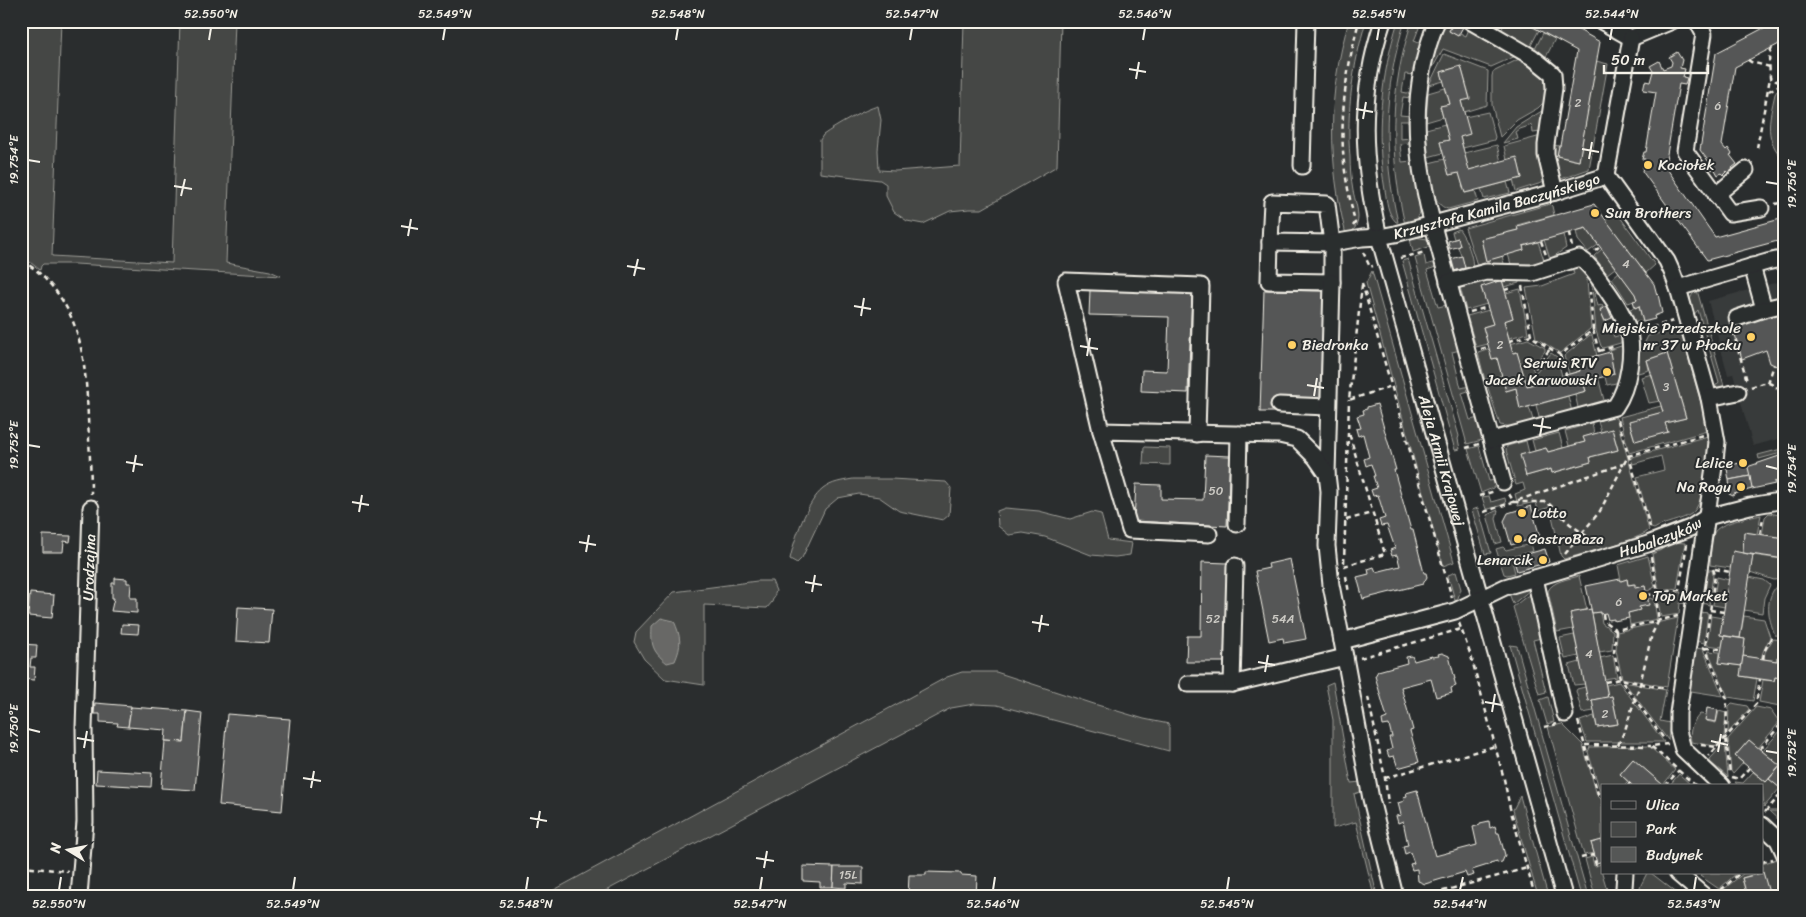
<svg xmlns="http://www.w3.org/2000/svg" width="1806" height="917" font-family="Sriracha,sans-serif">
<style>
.built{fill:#373a3a}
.green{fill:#444645;stroke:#9c9c96}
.water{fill:#676866;stroke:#9f9f9a}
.building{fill:#555756;stroke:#f4f1e8}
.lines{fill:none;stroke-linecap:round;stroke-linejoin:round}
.minor-casing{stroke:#f4f1e8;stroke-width:19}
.path{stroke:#f4f1e8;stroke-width:2.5;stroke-dasharray:5 4;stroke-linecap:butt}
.minor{stroke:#2a2d2e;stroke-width:15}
.ticks{fill:none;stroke:#f4f1e8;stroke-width:2}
.poi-dot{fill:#ffd166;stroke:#2a2d2e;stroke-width:2}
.labels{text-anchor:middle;stroke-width:4;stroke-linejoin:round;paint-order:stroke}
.number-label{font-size:12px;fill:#cccac4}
.poi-label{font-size:15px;fill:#f4f1e8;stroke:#2a2d2e;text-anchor:start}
.street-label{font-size:15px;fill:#f4f1e8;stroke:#2a2d2e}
.neatline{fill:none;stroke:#f4f1e8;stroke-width:2}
.ticks-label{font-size:12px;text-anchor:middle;fill:#f4f1e8}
</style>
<rect width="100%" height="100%" fill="#2a2d2e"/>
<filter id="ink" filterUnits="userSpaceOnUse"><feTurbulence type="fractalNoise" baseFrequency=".02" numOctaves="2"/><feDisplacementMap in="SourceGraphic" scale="10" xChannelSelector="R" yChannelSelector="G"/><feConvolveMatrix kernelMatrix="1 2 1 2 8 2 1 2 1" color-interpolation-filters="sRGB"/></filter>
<g filter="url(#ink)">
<!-- built -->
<path class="built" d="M 1785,280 L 1785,437 L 1753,446 L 1733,374 L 1728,375 L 1708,301 Z"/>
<!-- green -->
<g class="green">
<path d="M 21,21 L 61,21 L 52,256 L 172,263 L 180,21 L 235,21 L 226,263 L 270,271 L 281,276 L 75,264 L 43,264 L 41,266 L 40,270 L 26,259 L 21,259 Z"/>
<path d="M 964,21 L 1061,21 L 1057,166 L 982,209 L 969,209 L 950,211 L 923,224 L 907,221 L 894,212 L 886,196 L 886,184 L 880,180 L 820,173 L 820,140 L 823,135 C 836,126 865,109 878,106 L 881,120 L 878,150 L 879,170 L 895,171 L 960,166 Z"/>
<path d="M 1349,21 L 1366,21 C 1353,65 1346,111 1350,157 C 1350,168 1351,180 1353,191 C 1355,200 1358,209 1358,217 C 1358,226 1353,232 1346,235 C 1328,161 1327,94 1349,21 Z"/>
<path d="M 1398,21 L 1405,21 C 1383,89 1382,153 1398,222 L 1396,222 C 1387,213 1387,201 1385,190 C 1375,133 1381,76 1398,21 Z"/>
<path d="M 1412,21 L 1425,21 L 1430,24 L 1429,28 L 1420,25 L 1414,41 L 1422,44 L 1414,75 L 1405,74 L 1402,92 L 1412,94 L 1411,98 L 1403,97 L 1400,115 L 1411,116 L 1410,121 L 1400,121 L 1400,139 L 1410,138 L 1410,143 L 1400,144 L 1402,162 L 1412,161 L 1420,212 L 1417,220 L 1405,225 C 1389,155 1389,90 1412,21 Z"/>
<path d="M 1448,21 L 1454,21 L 1449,31 L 1458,36 L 1460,33 L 1466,36 L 1470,27 L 1518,55 L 1491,67 L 1443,49 L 1428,76 L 1436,46 Z"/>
<path d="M 1506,21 L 1513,21 L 1522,26 L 1524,22 L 1539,30 L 1528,51 L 1499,34 Z"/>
<path d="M 1543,33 L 1555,39 L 1545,59 L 1533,53 Z"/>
<path d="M 1444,54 L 1488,71 L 1487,105 L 1464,112 L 1461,101 L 1470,98 L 1461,66 L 1441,72 L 1444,81 L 1429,85 Z"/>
<path d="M 1521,58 L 1543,73 L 1545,78 L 1546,93 L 1544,102 L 1538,108 L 1517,120 L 1500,137 L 1492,105 L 1492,76 L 1493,72 Z"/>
<path d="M 1596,61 L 1608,64 L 1589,169 L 1561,179 L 1557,177 L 1551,152 L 1552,145 L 1559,146 L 1557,156 L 1579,161 Z"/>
<path d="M 1445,88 L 1450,104 L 1440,106 L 1443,117 L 1426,122 L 1428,93 Z"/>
<path d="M 1782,89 L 1785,89 L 1785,161 C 1763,139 1769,121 1775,94 L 1777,91 Z"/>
<path d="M 1545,109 L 1543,124 L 1540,132 L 1533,133 L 1532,125 L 1520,129 L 1516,132 L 1518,139 L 1503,143 L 1516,127 Z"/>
<path d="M 1488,112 L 1495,137 L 1494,140 L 1463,148 L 1460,137 L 1465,117 Z"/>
<path d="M 1445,124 L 1449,140 L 1440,142 L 1443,153 L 1428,157 L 1426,129 Z"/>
<path d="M 1541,136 L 1548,181 L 1516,191 L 1513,180 L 1522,178 L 1517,158 L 1507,160 L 1504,146 Z"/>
<path d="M 1497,145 L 1501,162 L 1469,170 L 1464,153 Z"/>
<path d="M 1445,159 L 1449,175 L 1459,173 L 1465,193 L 1475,191 L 1478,201 L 1448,209 C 1431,205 1431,178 1429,163 Z"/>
<path d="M 1507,182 L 1510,193 L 1484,199 L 1481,189 Z"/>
<path d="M 1550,204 L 1552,206 L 1554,215 L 1517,225 L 1518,230 L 1481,239 L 1486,260 L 1502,256 L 1505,267 L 1480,267 L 1477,265 L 1465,228 Z"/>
<path d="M 1614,213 L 1617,213 L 1655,265 L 1646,273 L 1605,220 Z"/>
<path d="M 1586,228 L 1598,245 L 1588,252 L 1578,240 L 1576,231 Z"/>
<path d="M 1459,229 C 1466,239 1475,259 1472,270 L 1459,273 L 1458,270 L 1465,267 L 1458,247 L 1460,246 L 1458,238 L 1454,239 L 1452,232 Z"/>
<path d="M 1563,234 L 1566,248 L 1550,259 L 1544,240 Z"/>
<path d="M 1415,237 L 1427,239 L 1431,246 L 1413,252 L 1410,239 Z"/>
<path d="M 1538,242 L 1545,263 L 1537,267 L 1512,268 L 1508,254 L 1524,250 L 1523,246 Z"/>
<path d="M 1602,249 L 1615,268 L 1607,274 L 1594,256 Z"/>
<path d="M 1424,255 L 1426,265 L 1435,262 L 1436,267 L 1427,270 L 1438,307 L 1447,305 L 1460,350 L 1452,352 L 1461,388 L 1470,386 L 1471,390 L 1462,393 L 1470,420 L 1479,418 L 1486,439 L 1467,444 L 1415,258 Z"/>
<path d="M 1408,259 L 1459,436 L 1458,439 L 1460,449 L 1455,450 L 1402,261 Z"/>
<path d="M 1571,264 L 1586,269 L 1591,327 L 1590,329 L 1560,353 L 1536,338 L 1526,288 L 1542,286 L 1574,274 Z"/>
<path d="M 1372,271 L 1454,562 L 1443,566 L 1366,283 Z"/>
<path d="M 1619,272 L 1635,294 L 1637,300 L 1628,303 L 1612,278 Z"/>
<path d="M 1591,276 L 1602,290 L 1595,294 L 1598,306 L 1602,305 L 1603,307 L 1600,309 L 1606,325 L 1610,324 L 1614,337 L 1624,334 L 1624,342 L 1603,348 L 1601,346 L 1596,331 Z"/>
<path d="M 1518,278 L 1519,283 L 1504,287 L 1502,280 L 1481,288 L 1487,304 L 1466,310 L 1460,287 L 1461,285 L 1474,280 Z"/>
<path d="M 1520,289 L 1528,333 L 1509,338 L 1504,321 L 1513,318 L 1506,293 Z"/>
<path d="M 1697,290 L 1725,389 L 1716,392 L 1713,389 L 1719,382 L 1698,310 L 1691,318 C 1689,308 1687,297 1697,290 Z"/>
<path d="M 1639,306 L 1643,322 L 1634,322 L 1630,309 Z"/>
<path d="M 1489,310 L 1493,324 L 1483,327 L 1488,344 L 1476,347 L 1467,316 Z"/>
<path d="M 1680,328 L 1703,410 L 1707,431 L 1629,453 L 1620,417 L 1661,406 L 1663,412 L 1629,422 L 1635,441 L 1667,432 L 1665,423 L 1686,418 L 1667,353 L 1647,360 L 1649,370 L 1638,373 L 1635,362 L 1648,336 Z"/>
<path d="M 1590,335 L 1592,335 L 1597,356 L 1577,361 L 1580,371 L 1569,374 L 1564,356 Z"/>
<path d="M 1528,339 L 1545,348 L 1545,351 L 1532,367 L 1534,372 L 1537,371 L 1551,353 L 1557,357 L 1562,376 L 1527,386 L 1517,353 L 1513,353 L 1510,344 Z"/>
<path d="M 1624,345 L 1620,382 L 1607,385 L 1605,377 L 1614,374 L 1609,350 Z"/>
<path d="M 1490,349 L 1492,359 L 1497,358 L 1502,375 L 1485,380 L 1478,353 Z"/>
<path d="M 1652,374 L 1660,401 L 1649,403 L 1641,377 Z"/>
<path d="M 1598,377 L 1604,400 L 1601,406 L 1579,412 L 1575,394 L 1586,391 L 1583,382 Z"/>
<path d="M 1503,381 L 1506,391 L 1516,388 L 1520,409 L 1529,407 L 1534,423 L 1520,428 L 1500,425 L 1487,385 Z"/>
<path d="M 1568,396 L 1572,412 L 1540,421 L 1536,405 Z"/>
<path d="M 1613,416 L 1616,418 L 1649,530 C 1643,539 1578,555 1564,559 L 1561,556 L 1550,507 L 1538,511 L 1536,502 L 1518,506 L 1515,494 L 1525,490 L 1523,483 L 1516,485 L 1506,450 L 1507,446 L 1526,441 L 1529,453 L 1521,455 L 1526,476 L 1551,469 L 1552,473 L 1591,462 L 1590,457 L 1618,450 L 1612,429 L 1601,432 L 1598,421 Z"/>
<path d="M 1592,423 L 1594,434 L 1584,437 L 1585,442 L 1569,446 L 1565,431 Z"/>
<path d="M 1559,433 L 1563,448 L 1548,452 L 1546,448 L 1535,451 L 1532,440 Z"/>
<path d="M 1708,436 C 1710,452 1705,505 1691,514 C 1680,521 1665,522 1654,529 L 1651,528 L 1637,477 L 1664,470 L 1661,456 L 1633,464 L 1631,459 L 1632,457 Z"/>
<path d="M 1479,446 L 1489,481 L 1498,480 L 1493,488 L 1481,493 L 1468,449 Z"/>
<path d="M 1144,447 L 1170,448 L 1170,465 L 1143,464 Z"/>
<path d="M 1785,448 L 1785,452 L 1759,459 L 1758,455 Z"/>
<path d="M 853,479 L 891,479 L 946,482 L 951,488 L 949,515 L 943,520 L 899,511 L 879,497 L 859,494 L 838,498 L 825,509 L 802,558 L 797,563 L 790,559 C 794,540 807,501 823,489 C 832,482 842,481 853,479 Z"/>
<path d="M 1489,496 L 1491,502 L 1505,498 L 1506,504 L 1489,509 L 1486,509 L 1482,497 Z"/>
<path d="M 1005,508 L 1039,511 L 1070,519 L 1092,512 L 1101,514 L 1108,540 L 1132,543 L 1130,555 L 1115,557 L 1091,555 L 1045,537 L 1023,533 L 1009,535 L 998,526 L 997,511 Z"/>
<path d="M 1478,508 L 1491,553 L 1485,554 L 1472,510 Z"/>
<path d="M 1498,510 L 1496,519 L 1502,542 L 1495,544 L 1487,515 Z"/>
<path d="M 1769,513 L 1785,516 L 1784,538 L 1762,535 L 1765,517 Z"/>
<path d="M 1761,515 L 1757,534 L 1744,532 L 1743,553 L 1731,568 L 1710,565 C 1711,555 1710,542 1714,533 C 1719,522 1749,518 1761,515 Z"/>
<path d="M 1672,542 L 1685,543 L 1677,588 L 1662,591 L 1659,590 L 1652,554 L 1661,550 Z"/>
<path d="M 1531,544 L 1533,551 L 1511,557 L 1515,573 L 1507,575 L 1504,574 L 1496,549 L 1503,547 L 1506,550 Z"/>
<path d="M 1753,555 L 1781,559 L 1778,579 L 1774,580 L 1750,572 Z"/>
<path d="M 1648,556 L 1655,587 L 1646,592 L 1645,586 L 1635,588 L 1634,584 L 1628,585 L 1627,579 L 1621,581 L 1618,565 Z"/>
<path d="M 1707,570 L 1712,570 L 1713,575 L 1709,605 L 1702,603 Z"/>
<path d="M 1456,572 L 1461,589 L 1456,604 L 1448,575 Z"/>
<path d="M 1579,576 L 1587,610 L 1570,613 L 1573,629 L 1557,632 L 1548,591 C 1552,581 1569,579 1579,576 Z"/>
<path d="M 1717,577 L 1729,580 L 1725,607 L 1713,605 Z"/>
<path d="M 1749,577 L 1764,580 L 1770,585 L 1764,598 L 1762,613 L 1744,610 Z"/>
<path d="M 757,581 L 772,581 L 776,591 L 772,602 L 767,608 L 704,605 L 704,685 L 665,679 L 644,659 L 634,642 L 636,632 L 674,592 Z"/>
<path d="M 1778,584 L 1785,584 L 1785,636 L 1775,635 C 1768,617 1764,600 1778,584 Z"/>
<path d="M 1522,590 L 1530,590 L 1513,604 L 1509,593 Z"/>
<path d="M 1532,592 L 1545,637 L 1533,640 L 1546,692 L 1539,694 L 1513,607 Z"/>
<path d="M 1681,592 L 1681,594 L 1691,596 L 1689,604 L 1680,603 L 1679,614 L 1661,617 L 1657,597 L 1659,595 Z"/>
<path d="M 1650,598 L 1654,600 L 1657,619 L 1630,625 L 1628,613 L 1639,610 L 1639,607 L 1648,599 Z"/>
<path d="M 1600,612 L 1602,623 L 1613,631 L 1612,650 L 1599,652 L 1592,613 Z"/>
<path d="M 1701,612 L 1708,613 L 1704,643 L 1696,641 Z"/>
<path d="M 1711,616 L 1723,618 L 1720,635 L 1724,636 L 1722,647 L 1707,645 Z"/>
<path d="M 1744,616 L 1764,619 L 1770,637 L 1763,652 L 1761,659 L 1742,656 L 1745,639 L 1740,638 Z"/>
<path d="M 1678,618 L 1667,687 L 1622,678 L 1616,650 L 1617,632 Z"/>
<path d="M 1574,635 L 1579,656 L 1565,659 L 1560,638 Z"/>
<path d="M 1773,639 L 1785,640 L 1785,658 L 1778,657 L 1777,661 L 1764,659 L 1765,652 Z"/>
<path d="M 1510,645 L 1517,646 L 1588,896 L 1581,896 Z"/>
<path d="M 1695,648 L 1703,649 L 1723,696 L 1691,691 L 1689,687 L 1694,651 Z"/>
<path d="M 1708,651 L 1720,652 L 1719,663 L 1742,666 L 1740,676 L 1757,679 L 1753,701 L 1728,697 Z"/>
<path d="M 1613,655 L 1617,677 L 1604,679 L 1600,658 Z"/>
<path d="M 1580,662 L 1585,684 L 1574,685 L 1569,665 Z"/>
<path d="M 962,672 L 996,672 L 1094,704 L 1144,719 L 1169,724 L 1169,751 L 997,705 L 974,704 L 951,708 L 596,896 L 543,896 L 947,677 Z"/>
<path d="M 1775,677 L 1785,679 L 1785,704 L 1780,706 L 1759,702 L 1763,680 L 1774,681 Z"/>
<path d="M 1333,682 L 1351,783 L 1361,782 L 1363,791 L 1354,794 L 1377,896 L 1374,896 L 1356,822 L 1333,828 L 1333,720 L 1326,685 Z"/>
<path d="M 1619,682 L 1664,742 L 1587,742 L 1580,721 L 1594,716 L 1597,727 L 1618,724 L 1612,696 L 1608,697 L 1606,685 Z"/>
<path d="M 1624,682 L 1666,690 L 1660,721 L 1670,723 L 1668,740 Z"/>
<path d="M 1585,687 L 1592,700 L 1594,711 L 1582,713 L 1576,691 L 1577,689 Z"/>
<path d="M 1548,697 L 1554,722 L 1547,724 L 1540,700 Z"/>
<path d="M 1732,703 L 1747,706 L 1749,709 L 1728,733 L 1729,706 Z"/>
<path d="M 1756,707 L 1771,710 L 1778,720 L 1778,724 L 1758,748 L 1749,740 L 1735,756 L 1743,763 L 1733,774 L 1731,771 L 1728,739 Z"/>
<path d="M 1719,711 L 1726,713 L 1724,737 L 1715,746 L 1691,742 C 1689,729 1692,723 1700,714 L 1706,715 L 1706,721 L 1716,723 Z"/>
<path d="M 1562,724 L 1583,745 L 1597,795 L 1602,800 L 1602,840 L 1592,843 L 1594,853 L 1584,855 L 1548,727 Z"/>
<path d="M 1783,728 L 1785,731 L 1785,765 L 1783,763 L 1780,766 L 1762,751 Z"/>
<path d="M 1724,744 L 1725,745 L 1728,777 L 1710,762 L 1710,759 Z"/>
<path d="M 1649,746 L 1675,770 L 1663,785 L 1633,759 L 1620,774 L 1628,782 L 1624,786 L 1602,786 L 1602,795 L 1601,794 L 1588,752 L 1590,747 Z"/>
<path d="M 1753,772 L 1766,782 L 1769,779 L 1780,788 L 1764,807 L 1762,786 L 1738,786 L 1735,782 L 1743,783 Z"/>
<path d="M 1679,774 L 1692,786 L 1669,786 Z"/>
<path d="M 1520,796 L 1548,896 L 1538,896 L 1513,810 Z"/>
<path d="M 1785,803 L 1785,830 L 1783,824 L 1769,811 L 1778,811 Z"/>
<path d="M 1592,857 L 1594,866 L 1602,864 L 1602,873 L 1609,896 L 1595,896 L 1585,859 Z"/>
<path d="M 1779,858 L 1785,880 L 1785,896 L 1770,896 L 1762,872 L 1762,864 Z"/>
<path d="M 1647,873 L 1651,873 L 1678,894 L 1675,896 L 1642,896 L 1640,887 Z"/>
<path d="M 1703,873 L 1737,873 L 1719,889 L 1700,876 Z"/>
<path d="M 1744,873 L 1757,873 L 1742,878 L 1746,893 L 1736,896 L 1725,896 L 1724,889 Z"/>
</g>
<!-- water -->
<path class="water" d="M 661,618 L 674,621 C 681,637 682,645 675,661 L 667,663 C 652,651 651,645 652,626 Z"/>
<!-- building -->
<g class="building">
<path d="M 1513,21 L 1563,21 L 1600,42 L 1579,161 L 1557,156 L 1559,146 L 1560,146 L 1577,51 L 1524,22 L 1522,26 Z"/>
<path d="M 1777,21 L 1785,21 L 1785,41 L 1735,67 L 1722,145 L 1726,150 L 1728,148 L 1732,154 L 1730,155 L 1737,164 L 1732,168 L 1734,171 L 1729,174 L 1727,171 L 1723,175 L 1721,173 L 1718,175 L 1714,168 L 1712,170 L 1707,164 L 1709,162 L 1700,150 L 1716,53 Z"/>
<path d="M 1454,22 L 1463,27 L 1458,36 L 1449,31 Z"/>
<path d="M 1677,52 L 1682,60 L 1680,68 L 1685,69 L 1683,77 L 1687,78 L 1685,85 L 1679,84 L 1665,166 L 1715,237 L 1784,218 L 1783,214 L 1785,214 L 1785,239 L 1707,260 L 1642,171 L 1645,159 L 1642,159 L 1644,152 L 1646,152 L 1656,92 L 1643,90 L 1645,81 L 1650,82 L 1653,71 L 1650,66 L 1659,61 L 1663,69 L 1671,66 L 1672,62 L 1669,57 Z"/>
<path d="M 1461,66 L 1470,99 L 1461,101 L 1470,134 L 1460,137 L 1469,170 L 1517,157 L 1522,178 L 1465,193 L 1459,173 L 1449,175 L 1440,142 L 1449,140 L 1440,106 L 1450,104 L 1441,72 Z"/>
<path d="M 1594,204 L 1654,284 L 1657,295 L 1658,294 L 1662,313 L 1654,316 L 1655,319 L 1643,322 L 1639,306 L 1635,308 L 1634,304 L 1633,301 L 1637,300 L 1635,294 L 1586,228 L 1523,246 L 1524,250 L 1486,261 L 1481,239 L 1518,230 L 1517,226 Z"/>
<path d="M 1458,238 L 1460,246 L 1450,249 L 1448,241 Z"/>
<path d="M 1462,256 L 1465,268 L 1454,271 L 1451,259 Z"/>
<path d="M 1502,280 L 1513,318 L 1504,321 L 1513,353 L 1517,352 L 1527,386 L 1580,371 L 1577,361 L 1610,352 L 1614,374 L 1583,382 L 1586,391 L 1520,409 L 1516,388 L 1506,391 L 1497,358 L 1492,359 L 1483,327 L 1493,324 L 1481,287 Z"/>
<path d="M 1090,290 L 1192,293 L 1188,393 L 1141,391 L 1142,370 L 1167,371 L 1169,317 L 1089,315 Z"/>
<path d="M 1264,290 L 1324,291 L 1320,400 L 1277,399 L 1276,412 L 1260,412 Z"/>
<path d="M 1607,306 L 1612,318 L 1605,321 L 1600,310 Z"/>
<path d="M 1785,310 L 1785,365 L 1779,367 L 1770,363 L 1766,350 L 1742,359 L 1732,324 Z"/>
<path d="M 1667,353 L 1686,418 L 1665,423 L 1668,432 L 1635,441 L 1629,421 L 1663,412 L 1647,360 Z"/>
<path d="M 1377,404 L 1396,470 L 1394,470 L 1411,530 L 1413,530 L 1424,573 L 1426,573 L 1427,577 L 1423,584 L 1363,599 L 1357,577 L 1369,574 L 1368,569 L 1374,567 L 1376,572 L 1400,566 L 1397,555 L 1392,556 L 1390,550 L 1395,548 L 1387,525 L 1381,526 L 1379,520 L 1385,518 L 1378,495 L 1373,496 L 1371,490 L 1377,488 L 1373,476 L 1375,476 L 1371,464 L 1366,466 L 1364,459 L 1369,457 L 1363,434 L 1358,436 L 1356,429 L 1361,428 L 1357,416 L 1364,414 L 1363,410 L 1367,409 L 1367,407 Z"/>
<path d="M 1612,429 L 1618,450 L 1590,457 L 1591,462 L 1552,473 L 1551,469 L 1526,476 L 1520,455 L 1546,448 L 1548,452 L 1585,442 L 1583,437 Z"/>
<path d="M 1785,454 L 1785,479 L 1774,482 L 1775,484 L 1752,489 L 1747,467 Z"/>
<path d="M 1205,455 L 1230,456 L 1227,526 L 1134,521 L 1136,484 L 1161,485 L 1161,499 L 1203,500 Z"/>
<path d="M 1746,459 L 1750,476 L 1729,480 L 1727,469 L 1724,467 L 1727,464 L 1729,465 L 1741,463 L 1740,460 Z"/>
<path d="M 1750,476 L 1752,489 L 1734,494 L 1733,496 L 1729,494 L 1730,490 L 1729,480 Z"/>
<path d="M 1531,506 L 1540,537 L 1511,545 L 1504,521 L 1508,513 Z"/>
<path d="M 1744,532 L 1785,538 L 1785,559 L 1743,553 Z"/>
<path d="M 43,535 L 71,536 L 70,542 L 64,541 L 63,552 L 43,552 Z"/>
<path d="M 1545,549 L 1549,562 L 1517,571 L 1513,558 Z"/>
<path d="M 1733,551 L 1753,555 L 1740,638 L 1720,635 Z"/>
<path d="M 1290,559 L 1306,639 L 1284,643 L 1283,638 L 1269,641 L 1255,571 L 1269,568 L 1268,564 Z"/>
<path d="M 1202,562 L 1227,563 L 1224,662 L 1186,662 L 1187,636 L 1201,636 Z"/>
<path d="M 115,578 L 127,579 L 127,583 L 131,583 L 130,598 L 137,598 L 137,613 L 111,611 L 114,598 L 112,598 L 112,583 L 115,583 Z"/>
<path d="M 1620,579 L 1621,581 L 1627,579 L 1628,585 L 1635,584 L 1635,588 L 1645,586 L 1649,605 L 1639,607 L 1640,610 L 1628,613 L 1629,618 L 1614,621 L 1614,619 L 1608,620 L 1606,613 L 1600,614 L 1600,612 L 1592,613 L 1586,586 Z"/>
<path d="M 30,593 L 54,595 L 52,618 L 28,616 Z"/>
<path d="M 238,607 L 272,609 L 269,643 L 236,641 Z"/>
<path d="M 1591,609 L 1608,697 L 1588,701 L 1570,613 Z"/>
<path d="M 122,624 L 139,625 L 138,634 L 121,633 Z"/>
<path d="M 1724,636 L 1745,639 L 1742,666 L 1719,663 Z"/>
<path d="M 21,644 L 37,645 L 36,658 L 31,658 L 30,667 L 35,667 L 34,680 L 21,679 Z"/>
<path d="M 1442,653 L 1449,656 L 1455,679 L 1454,679 L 1456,686 L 1451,688 L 1452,693 L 1436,697 L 1431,679 L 1401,687 L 1413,730 L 1410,731 L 1419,762 L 1398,768 L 1394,756 L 1389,757 L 1387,751 L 1392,749 L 1389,737 L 1392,737 L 1389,725 L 1383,726 L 1382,720 L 1387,718 L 1375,676 L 1378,671 L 1407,663 L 1406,657 L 1412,656 L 1414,661 L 1432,656 L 1432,657 L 1439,656 L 1438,654 Z"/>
<path d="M 1743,656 L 1777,661 L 1777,657 L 1785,658 L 1785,679 L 1775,677 L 1774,681 L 1740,676 Z"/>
<path d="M 1612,696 L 1618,724 L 1597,727 L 1592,700 Z"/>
<path d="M 95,703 L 131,706 L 128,727 L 117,726 L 118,723 L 100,722 L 100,714 L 94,714 Z"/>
<path d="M 131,707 L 187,711 L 184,742 L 165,741 L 166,730 L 128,727 Z"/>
<path d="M 1707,708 L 1718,710 L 1716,722 L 1705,720 Z"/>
<path d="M 187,711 L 202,713 L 195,790 L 161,788 L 165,741 L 184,742 Z"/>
<path d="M 227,714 L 290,719 L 282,811 L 219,805 Z"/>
<path d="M 1749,740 L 1780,766 L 1766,782 L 1735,756 Z"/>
<path d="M 1633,759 L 1663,785 L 1664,786 L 1633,786 L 1620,774 Z"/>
<path d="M 1783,763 L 1785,765 L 1785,792 L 1769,779 Z"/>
<path d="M 97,770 L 152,773 L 151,787 L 96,784 Z"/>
<path d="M 1417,790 L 1435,856 L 1477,845 L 1473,827 L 1480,825 L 1480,823 L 1489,821 L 1490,828 L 1495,826 L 1497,833 L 1499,833 L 1505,855 L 1502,862 L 1497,863 L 1497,861 L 1490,863 L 1491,864 L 1472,870 L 1474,875 L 1467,877 L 1465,872 L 1425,884 L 1418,881 L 1417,869 L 1412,870 L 1410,864 L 1414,863 L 1410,852 L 1405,854 L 1403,846 L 1408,845 L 1403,821 L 1398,823 L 1396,816 L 1401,815 L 1398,803 L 1404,801 L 1403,797 L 1407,796 L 1406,793 Z"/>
<path d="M 1602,840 L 1602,861 L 1597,863 L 1591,843 Z"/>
<path d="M 803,866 L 834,867 L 833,887 L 820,887 L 820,882 L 803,881 Z"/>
<path d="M 834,867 L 863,867 L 863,884 L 846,883 L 846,888 L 833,887 Z"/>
<path d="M 926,872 L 961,873 L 961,875 L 977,876 L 976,896 L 908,896 L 909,875 L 926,875 Z"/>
<path d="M 1763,872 L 1770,896 L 1747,896 L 1742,878 L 1762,873 Z"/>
</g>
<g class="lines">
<defs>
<g id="minor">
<path id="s1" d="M 1383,21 C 1358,96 1362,161 1379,237 L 1564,896"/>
<path d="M 1437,21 C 1396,121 1427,201 1453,299 C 1469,360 1486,421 1503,482"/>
<path d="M 1470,21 L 1532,57 L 1553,74 L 1554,88 L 1546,145 L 1546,155 L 1555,192"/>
<path d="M 1601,21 L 1631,38 L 1672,21"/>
<path d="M 1697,21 L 1704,34 L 1685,151 L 1730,213 L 1761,208"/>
<path d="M 1302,166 L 1306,21"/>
<path d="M 1606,176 L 1631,38"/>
<path d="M 1716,195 L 1746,170"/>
<path d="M 1272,202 L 1327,204 L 1332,243 L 1270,242 Z"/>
<path id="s2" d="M 1270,242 L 1269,281 L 1332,282 L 1332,243 L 1362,238 L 1379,237 L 1395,234 L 1555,192 L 1606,176 L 1667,261 L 1672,272 L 1678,288 L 1709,398 L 1717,442 L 1715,460 L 1678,713 L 1678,731 L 1683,749 L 1722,786"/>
<path d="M 1752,266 L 1764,309 L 1785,304"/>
<path d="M 1448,282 L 1486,272 L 1532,273 L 1579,258 C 1589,263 1597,276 1604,286 C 1613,299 1622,311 1627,326 C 1635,349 1629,387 1615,407 L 1492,440"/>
<path d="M 1678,288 L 1767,262 L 1785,258"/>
<path d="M 1737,318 L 1764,309"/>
<path d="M 1709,398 L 1738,392"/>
<path d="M 1279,405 L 1328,407"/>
<path d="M 1101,431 L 1066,281 L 1201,286 L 1197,434"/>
<path d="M 1327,474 L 1332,282"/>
<path d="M 1237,524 L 1239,434"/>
<path d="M 1209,534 L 1130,530 L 1101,431 L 1279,435 L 1297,439 L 1316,458 L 1327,474 L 1329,491 L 1327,546 L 1331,585 L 1342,641"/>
<path d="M 1535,578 L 1565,714"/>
<path d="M 1188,684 L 1232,684 L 1345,657"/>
<path d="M 1232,684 L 1235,566"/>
<path d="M 1762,825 L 1778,840 L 1785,855"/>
<path d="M 1625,873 L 1624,888 L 1626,896"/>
<path d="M 1677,873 L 1704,896"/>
<path id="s3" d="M 79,896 L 85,822 L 84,728 L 91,508"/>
<path id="s4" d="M 1395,896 L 1371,799 L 1342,641 L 1455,611 L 1505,587 L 1648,544 L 1690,528 L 1707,517 L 1750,506 L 1785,500"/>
</g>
</defs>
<!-- minor casing -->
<use href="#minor" class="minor-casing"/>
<!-- path -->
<g class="path">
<path d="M 1772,48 L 1769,55 L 1770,78 L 1785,85"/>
<path d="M 1748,60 L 1751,62 L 1770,67"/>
<path d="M 1769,91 L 1781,84"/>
<path d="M 1757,148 L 1770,78"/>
<path d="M 1775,204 L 1785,202"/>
<path d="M 1353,226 L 1355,223 C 1351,203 1346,183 1344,163 C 1339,115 1347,67 1359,21"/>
<path d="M 1569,233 L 1572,247"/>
<path d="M 1541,241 L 1546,255"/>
<path d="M 1595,251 L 1600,247"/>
<path d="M 1363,252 L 1370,267 L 1373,266"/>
<path d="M 1400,258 L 1426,252"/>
<path d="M 21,262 C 32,265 41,274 48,282 C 83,319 86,369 88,418 C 89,443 91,469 91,494"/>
<path d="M 1362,283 L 1452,598"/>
<path d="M 1362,285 L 1349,400 L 1392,386"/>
<path d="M 1522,286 L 1531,335 L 1534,338 L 1560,355 L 1593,330 L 1590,292"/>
<path d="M 1505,290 L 1511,288"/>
<path d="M 1470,312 L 1488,307"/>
<path d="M 1593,330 L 1600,355"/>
<path d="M 1643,330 L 1673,321"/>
<path d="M 1733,331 L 1747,381"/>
<path d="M 1509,341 L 1531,335"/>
<path d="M 1481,349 L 1489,347"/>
<path d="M 1599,351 L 1616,346"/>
<path d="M 1560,355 L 1566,375"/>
<path d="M 1535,368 L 1550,349"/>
<path d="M 1490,382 L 1503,378"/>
<path d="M 1768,383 L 1774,365"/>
<path d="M 1751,387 C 1770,379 1771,383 1785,395"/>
<path d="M 1776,388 L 1785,385"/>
<path d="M 1618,420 L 1650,527"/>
<path d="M 1466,448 L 1479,444"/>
<path d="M 1509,494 L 1514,502 L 1547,502 L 1570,524 L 1599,545"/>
<path d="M 1479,496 L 1495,491"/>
<path d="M 1484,512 L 1623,464"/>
<path d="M 1346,520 L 1372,513"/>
<path d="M 1760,534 L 1763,519"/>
<path d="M 1565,554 L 1600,511 L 1628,456 L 1703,435"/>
<path d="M 1651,557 L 1658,593"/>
<path d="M 1344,563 L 1349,400"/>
<path d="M 1344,566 L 1385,554 L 1349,433"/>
<path d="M 1713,569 L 1715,575 L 1705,648 L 1722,649"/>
<path d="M 1715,569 L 1730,572"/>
<path d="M 1346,576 L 1349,593"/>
<path d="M 1781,581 L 1784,559"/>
<path d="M 1658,593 L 1679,590 L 1687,544"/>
<path d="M 1710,610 L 1724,612"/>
<path d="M 1603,614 L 1604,621 L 1616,630 L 1678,616"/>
<path d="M 1459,623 L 1471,656 L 1504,779 L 1510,808 L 1535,896"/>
<path d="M 1616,630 L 1614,652 L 1620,679 L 1665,740"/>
<path d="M 1702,647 L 1705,648 L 1727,699 L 1726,738 L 1730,774"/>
<path d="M 1360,658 L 1461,629"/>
<path d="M 1763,659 L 1764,652 L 1772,636"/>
<path d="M 1605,682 L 1620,679 L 1667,689"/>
<path d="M 1368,697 L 1385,778 L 1388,804"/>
<path d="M 1578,721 L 1598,794 L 1602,798"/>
<path d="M 1544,727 L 1557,724"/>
<path d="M 1668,744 L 1651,746 L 1696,786"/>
<path d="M 1585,745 L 1651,746"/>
<path d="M 1618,745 L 1625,730 L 1640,684 L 1652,634 L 1659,620 L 1655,594 L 1647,595"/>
<path d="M 1701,745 L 1717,747 L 1709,756"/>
<path d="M 1717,747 L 1756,704 L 1760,679"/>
<path d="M 1760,749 L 1782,723"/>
<path d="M 1732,777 L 1739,779 L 1749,768"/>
<path d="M 1385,778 L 1495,746"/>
<path d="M 1628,786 L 1630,783"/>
<path d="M 1665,786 L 1679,770"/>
<path d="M 1765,812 L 1784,791"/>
<path d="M 1581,858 L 1593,855 L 1596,865 L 1602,863"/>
<path d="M 1762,862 L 1773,859"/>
<path d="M 21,867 L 68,871"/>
<path d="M 1721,890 L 1740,873"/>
<path d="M 1425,896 L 1527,868"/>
</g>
<!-- minor -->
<use href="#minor" class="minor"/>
</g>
</g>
<!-- ticks -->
<path class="ticks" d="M 209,40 L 211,28M 443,40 L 445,28M 676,40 L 678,28M 910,40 L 912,28M 1143,40 L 1145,28M 1377,40 L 1379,28M 1610,40 L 1612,28M 1129,69 L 1146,72M 1136,79 L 1139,62M 1356,109 L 1373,112M 1363,119 L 1366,102M 1582,149 L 1599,152M 1589,159 L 1592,142M 28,160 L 40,162M 1766,182 L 1778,184M 174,186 L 192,189M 181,196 L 185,179M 401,226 L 418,229M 408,236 L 411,219M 627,266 L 645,269M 634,276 L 638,259M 854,306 L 871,309M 861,316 L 864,298M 1080,346 L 1098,349M 1087,356 L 1090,338M 1307,385 L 1324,388M 1314,396 L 1317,378M 1533,425 L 1551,428M 1540,436 L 1543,418M 28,445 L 40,447M 126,462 L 143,465M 1766,466 L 1778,469M 133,472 L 136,455M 352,502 L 369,505M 359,512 L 362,495M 579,542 L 596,545M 586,552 L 589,535M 805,582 L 822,585M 812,592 L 815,575M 1032,622 L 1049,625M 1039,632 L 1042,615M 1258,662 L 1275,665M 1265,672 L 1268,655M 1485,702 L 1502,705M 1492,712 L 1495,694M 28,729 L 40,732M 77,738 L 94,741M 1711,741 L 1728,745M 84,748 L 87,731M 1766,751 L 1778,753M 1718,752 L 1721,734M 303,778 L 321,781M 311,788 L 314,771M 530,818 L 547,821M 537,828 L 540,811M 756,858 L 774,861M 764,868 L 767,851M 59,890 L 61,877M 293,890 L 295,877M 526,890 L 528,877M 760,890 L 762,877M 993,890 L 995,877M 1227,890 L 1229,877M 1460,890 L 1463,877M 1694,890 L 1696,877"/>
<!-- markers -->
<g class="poi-dot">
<circle cx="1648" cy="165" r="5"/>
<circle cx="1595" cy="213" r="5"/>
<circle cx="1751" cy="337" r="5"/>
<circle cx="1292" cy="345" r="5"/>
<circle cx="1607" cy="372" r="5"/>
<circle cx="1743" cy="463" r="5"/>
<circle cx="1741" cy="487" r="5"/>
<circle cx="1522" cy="513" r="5"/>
<circle cx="1518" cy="539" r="5"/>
<circle cx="1543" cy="560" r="5"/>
<circle cx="1643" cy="596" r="5"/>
</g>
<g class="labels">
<!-- number labels -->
<g class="number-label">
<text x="1578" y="107">2</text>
<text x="1718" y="110">6</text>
<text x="1626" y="268">4</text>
<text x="1500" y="349">2</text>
<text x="1666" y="391">3</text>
<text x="1216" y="495">50</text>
<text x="1619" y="606">6</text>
<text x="1213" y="623">52</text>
<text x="1283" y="623">54A</text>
<text x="1589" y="658">4</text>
<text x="1605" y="718">2</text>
<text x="848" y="879">15L</text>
</g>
<!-- poi labels -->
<g class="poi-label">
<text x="1658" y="170">Kociołek</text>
<text x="1605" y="218">Sun Brothers</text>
<text x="1741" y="333" text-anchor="end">Miejskie Przedszkole<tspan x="1741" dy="17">nr 37 w Płocku</tspan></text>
<text x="1302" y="350">Biedronka</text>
<text x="1597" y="368" text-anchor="end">Serwis RTV<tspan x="1597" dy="17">Jacek Karwowski</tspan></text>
<text x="1733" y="468" text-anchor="end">Lelice</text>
<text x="1731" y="492" text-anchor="end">Na Rogu</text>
<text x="1532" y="518">Lotto</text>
<text x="1528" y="544">GastroBaza</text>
<text x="1533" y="565" text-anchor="end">Lenarcik</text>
<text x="1653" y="601">Top Market</text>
</g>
<!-- street labels -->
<g class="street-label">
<text dy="5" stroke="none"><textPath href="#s2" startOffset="310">Krzysztofa Kamila Baczyńskiego</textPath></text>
<text dy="5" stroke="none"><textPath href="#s1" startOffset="451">Aleja Armii Krajowej</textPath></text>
<text dy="5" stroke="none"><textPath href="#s4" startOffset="596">Hubalczyków</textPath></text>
<text dy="5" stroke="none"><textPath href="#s3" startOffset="329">Urodzajna</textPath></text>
</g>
</g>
<!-- margin -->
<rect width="1806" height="917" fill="none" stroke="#2a2d2e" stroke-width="55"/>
<!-- legend -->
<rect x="1601" y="784" width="162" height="90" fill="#2a2d2e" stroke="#7b7b78"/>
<rect x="1611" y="801" width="25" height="8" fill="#2a2d2e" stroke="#7b7b78"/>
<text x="1646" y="810" font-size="15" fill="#f4f1e8">Ulica</text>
<rect x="1611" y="822" width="25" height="15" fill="#444645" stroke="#7b7b78"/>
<text x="1646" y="834" font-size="15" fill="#f4f1e8">Park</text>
<rect x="1611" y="847" width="25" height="15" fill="#555756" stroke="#7b7b78"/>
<text x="1646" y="860" font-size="15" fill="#f4f1e8">Budynek</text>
<!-- north arrow -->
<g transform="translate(68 850) rotate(280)" stroke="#2a2d2e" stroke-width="4" paint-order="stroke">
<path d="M0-4L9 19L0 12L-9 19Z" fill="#f4f1e8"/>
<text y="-8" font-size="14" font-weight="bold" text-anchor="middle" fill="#f4f1e8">N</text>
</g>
<!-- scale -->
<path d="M1604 65v8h104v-8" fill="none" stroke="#f4f1e8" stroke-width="2.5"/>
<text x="1611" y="65" font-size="15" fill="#f4f1e8" stroke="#2a2d2e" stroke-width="4" paint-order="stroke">50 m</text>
<rect x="28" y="28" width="1750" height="862" class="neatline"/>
<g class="ticks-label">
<text x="211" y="18">52.550°N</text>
<text x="445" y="18">52.549°N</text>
<text x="678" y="18">52.548°N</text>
<text x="912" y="18">52.547°N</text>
<text x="1145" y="18">52.546°N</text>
<text x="1379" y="18">52.545°N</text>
<text x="1612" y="18">52.544°N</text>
<text transform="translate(14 160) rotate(-90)" y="4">19.754°E</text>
<text transform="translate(1792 184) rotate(-90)" y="4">19.756°E</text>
<text transform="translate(14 445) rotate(-90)" y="4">19.752°E</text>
<text transform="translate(1792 469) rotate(-90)" y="4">19.754°E</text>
<text transform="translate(14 729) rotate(-90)" y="4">19.750°E</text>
<text transform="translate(1792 753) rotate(-90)" y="4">19.752°E</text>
<text x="59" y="908">52.550°N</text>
<text x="293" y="908">52.549°N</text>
<text x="526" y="908">52.548°N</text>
<text x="760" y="908">52.547°N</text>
<text x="993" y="908">52.546°N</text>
<text x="1227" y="908">52.545°N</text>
<text x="1460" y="908">52.544°N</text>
<text x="1694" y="908">52.543°N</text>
</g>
</svg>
